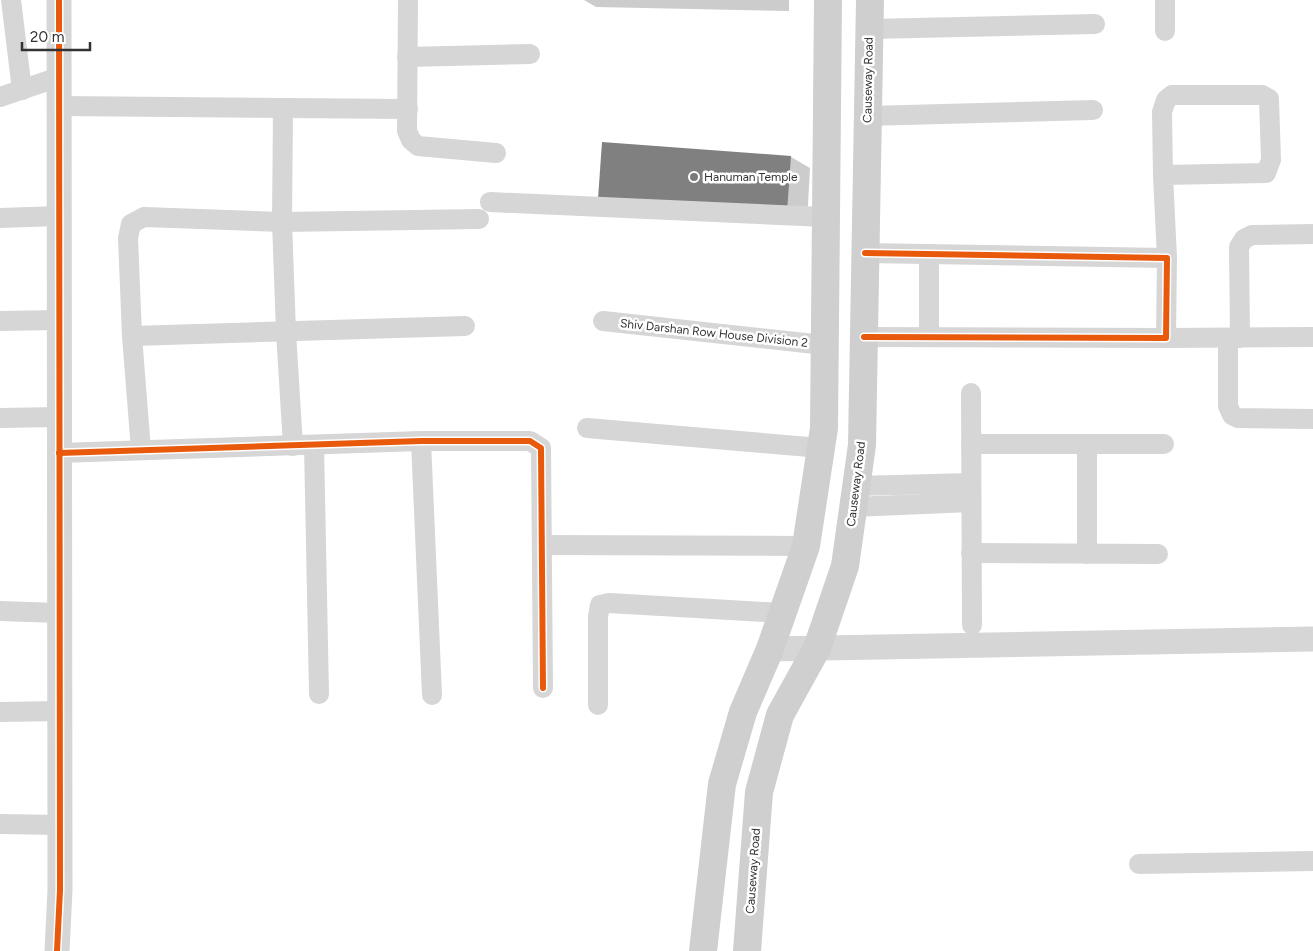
<svg xmlns="http://www.w3.org/2000/svg" width="1313" height="951" font-family="Figtree,sans-serif">
<style>
.shadow{fill:#0003}
.building{fill:#808080}
.lines{fill:none;stroke-linecap:round;stroke-linejoin:round}
.minor{stroke:#d6d6d6;stroke-width:20}
.tertiary{stroke:#d6d6d6;stroke-width:25}
.secondary{stroke:#cfcfcf;stroke-width:28}
.cycleway-casing{stroke:#fff;stroke-width:9}
.cycleway{stroke:#e8590c;stroke-width:6}
.poi-dot{fill:#7a7a7a;stroke:#fff;stroke-width:2}
.labels{text-anchor:middle;stroke-width:5;stroke-linejoin:round;paint-order:stroke}
.street-label{font-size:12px;fill:#323232;stroke:#fff}
.poi-label{font-size:12px;fill:#323232;stroke:#fff;text-anchor:start}
</style>
<rect width="100%" height="100%" fill="#fff"/>
<!-- shadow -->
<g class="shadow">
<path d="M 584,0 L 789,0 L 789,11 L 596,7 Z"/>
<path d="M 791,157 L 810,168 L 807,223 L 619,210 Z"/>
</g>
<!-- building -->
<path class="building" d="M 602,142 L 791,156 L 787,212 L 598,199 Z"/>
<g class="lines">
<!-- minor -->
<g class="minor">
<path d="M 11,0 L 22,90"/>
<path d="M 408,0 L 407,131 L 411,140 L 418,146 L 496,153"/>
<path d="M 869,29 L 1095,24"/>
<path d="M 1165,31 L 1165,0"/>
<path d="M 407,57 L 530,54"/>
<path d="M 0,97 L 59,77"/>
<path d="M 59,106 L 408,109"/>
<path d="M 283,109 L 282,222 L 286,332 L 293,446"/>
<path d="M 868,116 L 1093,110"/>
<path d="M 1163,175 L 1266,173 L 1271,160 L 1269,99 L 1262,95 L 1172,95 L 1166,100 L 1162,112 L 1163,175 L 1167,258"/>
<path d="M 490,202 L 826,217"/>
<path d="M 0,218 L 59,216"/>
<path d="M 929,254 L 929,337"/>
<path d="M 0,321 L 59,320"/>
<path d="M 603,321 L 824,345"/>
<path d="M 132,336 L 465,326"/>
<path d="M 864,337 L 1166,338 L 1167,258 L 865,253"/>
<path d="M 1166,338 L 1313,337"/>
<path d="M 1228,338 L 1228,406 L 1232,415 L 1238,418 L 1313,419"/>
<path d="M 1240,338 L 1239,247 L 1244,239 L 1252,235 L 1313,234"/>
<path d="M 971,393 L 972,625"/>
<path d="M 0,418 L 59,417"/>
<path d="M 587,428 L 821,448"/>
<path d="M 421,441 L 432,695"/>
<path d="M 971,444 L 1164,444"/>
<path d="M 1087,444 L 1087,554"/>
<path d="M 314,445 L 319,694"/>
<path d="M 141,450 L 132,336 L 128,238 L 131,224 L 144,217 L 282,222 L 479,219"/>
<path d="M 59,453 L 421,441 L 530,441 L 541,448 L 543,688"/>
<path d="M 856,486 L 971,483"/>
<path d="M 853,507 L 971,502"/>
<path d="M 542,545 L 806,546"/>
<path d="M 971,553 L 1158,554"/>
<path d="M 0,611 L 59,613"/>
<path d="M 598,705 L 598,617 L 600,605 L 609,603 L 783,613"/>
<path d="M 0,712 L 60,711"/>
<path d="M 0,824 L 60,825"/>
<path d="M 1139,864 L 1313,861"/>
</g>
<!-- tertiary -->
<g class="tertiary">
<path d="M 770,649 L 1313,639"/>
<path d="M 57,951 L 60,890 L 59,0"/>
</g>
<!-- secondary -->
<g class="secondary">
<path d="M 703,951 L 722,784 L 743,712 L 770,649 L 806,546 L 824,428 L 828,0"/>
<path d="M 747,951 L 759,792 L 780,715 L 817,648 L 845,566 L 862,445 L 870,0"/>
</g>
<defs>
<g id="cycleway">
<path d="M 864,337 L 1166,338 L 1167,258 L 865,253"/>
<path d="M 59,453 L 421,441 L 530,441 L 541,448 L 543,688"/>
<path d="M 57,951 L 60,890 L 59,0"/>
</g>
</defs>
<!-- cycleway casing -->
<use href="#cycleway" class="cycleway-casing"/>
<!-- cycleway -->
<use href="#cycleway" class="cycleway"/>
</g>
<!-- markers -->
<circle class="poi-dot" cx="694" cy="177" r="5"/>
<g class="labels">
<!-- street labels -->
<g class="street-label">
<text transform="translate(868 80) rotate(-89)" y="4">Causeway Road</text>
<text transform="translate(714 333) rotate(6)" y="4">Shiv Darshan Row House Division 2</text>
<text transform="translate(856 484) rotate(-83)" y="4">Causeway Road</text>
<text transform="translate(753 871) rotate(-86)" y="4">Causeway Road</text>
</g>
<!-- poi labels -->
<g class="poi-label">
<text x="704" y="181">Hanuman Temple</text>
</g>
</g>
<!-- scale -->
<path d="M22 42v8h68v-8" fill="none" stroke="#323232" stroke-width="2.5"/>
<text x="30" y="42" font-size="15" fill="#323232" stroke="#ffffff" stroke-width="4" paint-order="stroke">20 m</text>
</svg>
